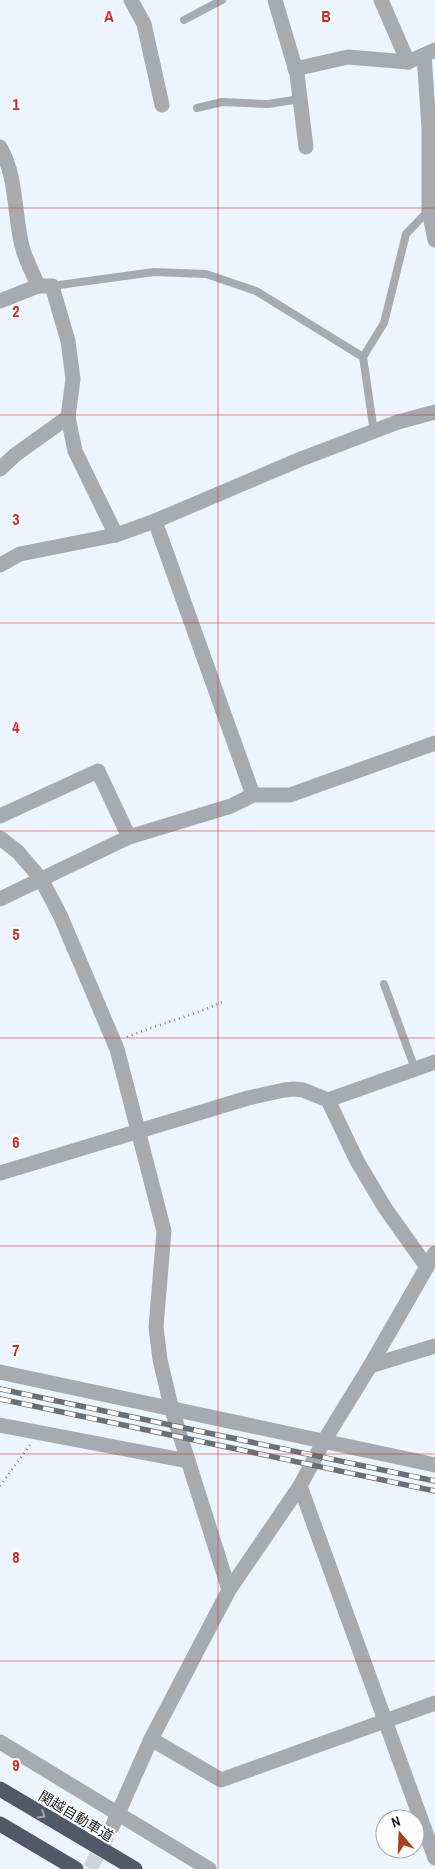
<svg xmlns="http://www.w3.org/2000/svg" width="435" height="1869" font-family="'Archivo Narrow','Noto Sans JP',sans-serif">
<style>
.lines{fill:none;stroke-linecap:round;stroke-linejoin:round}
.minor-tunnel{stroke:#ccd4dc;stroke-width:15;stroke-dasharray:15 8;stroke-linecap:butt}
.path{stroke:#7d838a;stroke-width:2.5;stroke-dasharray:1 4;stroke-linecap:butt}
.service{stroke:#a5abb1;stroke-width:8}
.minor{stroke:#a5abb1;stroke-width:15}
.motorway{stroke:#4f5a66;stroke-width:15}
.rail-casing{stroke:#6b7077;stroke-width:5.5}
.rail{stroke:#fff;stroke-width:4;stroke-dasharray:11;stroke-linecap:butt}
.oneway{stroke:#9ea4ab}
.grid{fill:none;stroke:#d62828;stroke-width:1;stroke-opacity:0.55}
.labels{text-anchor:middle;stroke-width:4;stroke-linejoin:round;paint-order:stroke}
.street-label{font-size:14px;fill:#1a1e23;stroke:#fff}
.grid-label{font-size:16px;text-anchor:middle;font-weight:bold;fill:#d62828;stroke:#fff;stroke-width:4;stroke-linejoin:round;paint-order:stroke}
</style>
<rect width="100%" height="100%" fill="#ecf4fd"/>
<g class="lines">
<!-- minor-tunnel -->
<path class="minor-tunnel" d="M 90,1869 L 112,1827"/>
<!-- path -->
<g class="path">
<path d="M 127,1037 C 159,1024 192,1016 222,1002"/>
<path d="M 0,1486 L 30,1445"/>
</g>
<!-- service -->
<g class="service">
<path d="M 184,20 L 222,0"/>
<path d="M 197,108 L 222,102 L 268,104 L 300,99"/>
<path d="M 52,286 L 154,272 L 206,274 L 256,291 L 363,357 L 374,432"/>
<path d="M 363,357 L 384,323 L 406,234 L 429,210"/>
<path d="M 384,984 L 415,1069"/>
</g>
<!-- minor -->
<g class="minor">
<path d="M 131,0 L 144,24 L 162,105"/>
<path d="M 275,0 L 297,74 L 306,147"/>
<path d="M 381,0 L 408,62 L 435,50"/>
<path d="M 424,55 L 429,128 L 429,210 L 435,240"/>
<path d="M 295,69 L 348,57 L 408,62"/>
<path d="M 0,147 C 17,176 14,214 22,246 C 25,259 33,273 38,286 L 52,286 L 68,341 L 73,379 L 68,417 L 75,451 L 116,535"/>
<path d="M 0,301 L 38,286"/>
<path d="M 0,469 L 15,455 L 68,417"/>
<path d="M 155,521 L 253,795"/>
<path d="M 0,565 L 20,554 L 116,535 L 155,521 L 301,459 L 398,422 L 435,412"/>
<path d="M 0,816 L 98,771 L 129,837"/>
<path d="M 0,838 L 18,852 L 41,879 L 60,915 L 117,1049 L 164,1231 L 156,1327 L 160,1360 L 172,1410 L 229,1590"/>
<path d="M 0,899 L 129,837 L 231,806 L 253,795 L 290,795 L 435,743"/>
<path d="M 328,1100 L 435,1062"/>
<path d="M 0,1173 L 248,1098 L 284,1090 L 294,1089 L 303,1090 L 328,1100 L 357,1161 L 385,1208 L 427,1267"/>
<path d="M 370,1366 L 435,1346"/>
<path d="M 0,1372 L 435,1465"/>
<path d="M 0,1425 L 188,1461"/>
<path d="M 300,1486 L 435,1858"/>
<path d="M 151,1739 L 221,1780 L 435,1703"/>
<path d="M 0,1742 L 209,1869"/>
<path d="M 112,1827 L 151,1739 L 229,1590 L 300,1486 L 324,1441 L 370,1366 L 435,1253"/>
</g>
<!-- motorway -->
<g class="motorway">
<path d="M 0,1789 L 135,1869"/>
<path d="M 0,1824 L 76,1869"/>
</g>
<defs>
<g id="rail">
<path d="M 0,1389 L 435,1481"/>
<path d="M 0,1399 L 435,1491"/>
</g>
</defs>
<!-- rail casing -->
<use href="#rail" class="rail-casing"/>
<!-- rail -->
<use href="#rail" class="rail"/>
</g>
<!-- one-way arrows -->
<defs><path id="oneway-chevron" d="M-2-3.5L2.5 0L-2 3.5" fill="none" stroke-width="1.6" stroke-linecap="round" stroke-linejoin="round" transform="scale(1.25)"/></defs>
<use class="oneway" href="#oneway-chevron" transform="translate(42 1815) rotate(31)"/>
<!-- grid -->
<path class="grid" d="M 218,0 L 218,1869M 0,208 L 435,208M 0,415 L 435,415M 0,623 L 435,623M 0,831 L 435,831M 0,1038 L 435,1038M 0,1246 L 435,1246M 0,1454 L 435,1454M 0,1661 L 435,1661"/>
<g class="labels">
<!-- street labels -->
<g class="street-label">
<text transform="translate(76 1816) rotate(31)" y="5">関越自動車道</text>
</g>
</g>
<g class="grid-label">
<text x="109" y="22">A</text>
<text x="326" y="22">B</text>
<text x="16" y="110">1</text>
<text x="16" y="317">2</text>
<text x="16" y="525">3</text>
<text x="16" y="733">4</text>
<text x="16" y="940">5</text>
<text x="16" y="1148">6</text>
<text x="16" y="1356">7</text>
<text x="16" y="1563">8</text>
<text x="16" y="1771">9</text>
</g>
<!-- north arrow -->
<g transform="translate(400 1834) rotate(341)"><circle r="24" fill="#ffffff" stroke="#a3a5a7"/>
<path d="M0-4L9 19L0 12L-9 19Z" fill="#a84020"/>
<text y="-8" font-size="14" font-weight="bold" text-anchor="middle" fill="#1a1e23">N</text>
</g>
</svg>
